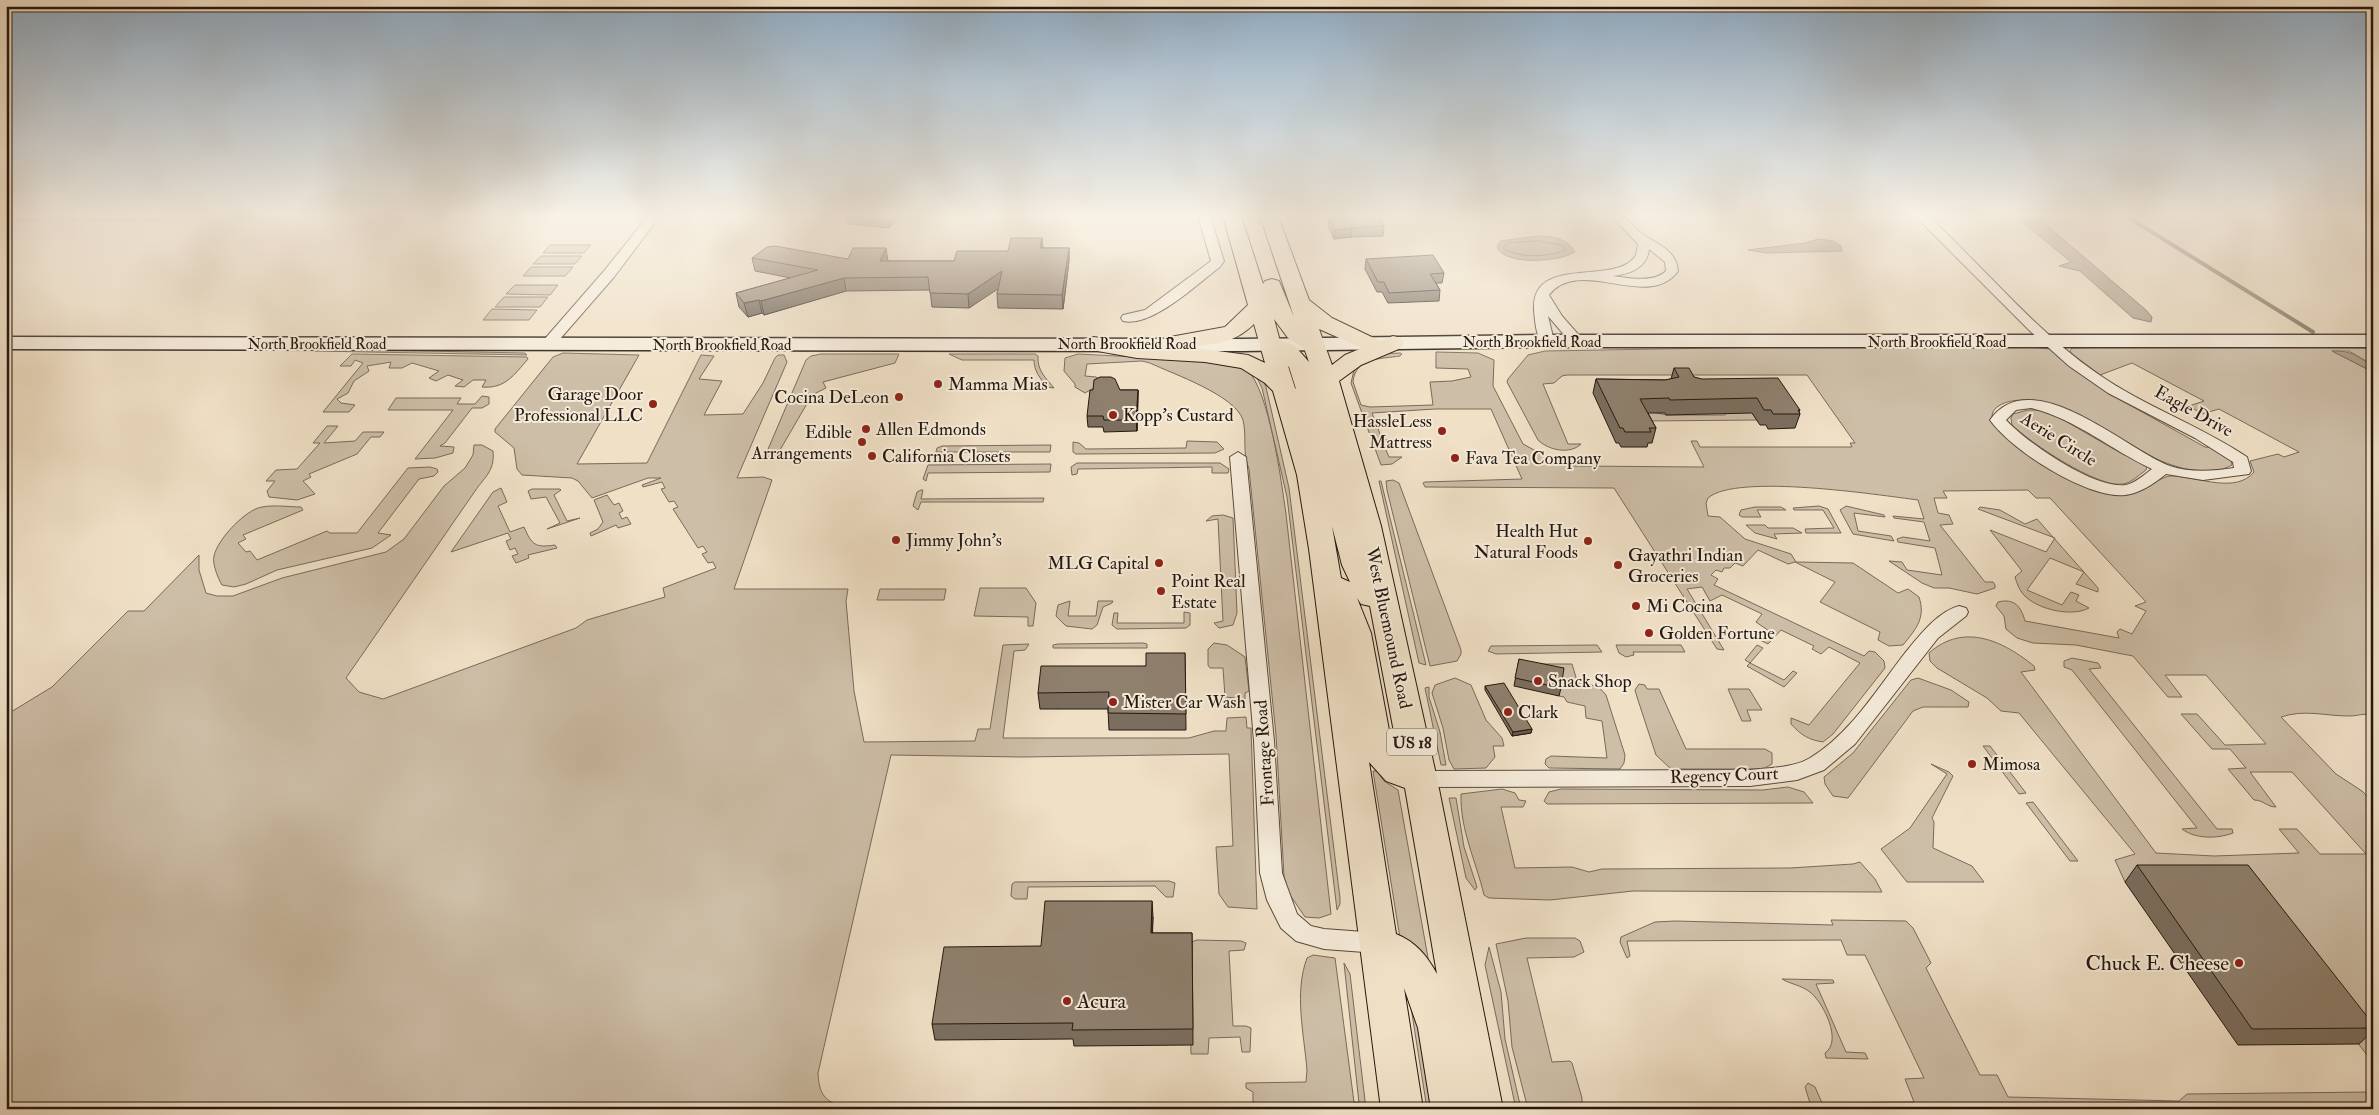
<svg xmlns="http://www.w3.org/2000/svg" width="2379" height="1115" font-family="'IM FELL Double Pica',serif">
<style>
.green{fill:#cdbea7;stroke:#796a5a}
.water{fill:#ab9c87;stroke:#756757}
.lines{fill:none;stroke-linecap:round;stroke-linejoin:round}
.shore{stroke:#685a4a;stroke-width:1}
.stream{stroke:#756757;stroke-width:4}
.street-casing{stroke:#58493c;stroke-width:2}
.secondary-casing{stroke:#25170e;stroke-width:3}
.primary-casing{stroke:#25170e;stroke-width:2}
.street{fill:#f5ebda;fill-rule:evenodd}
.secondary{fill:#f5ebda;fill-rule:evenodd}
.primary{fill:#f0e0c6;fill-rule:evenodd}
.wall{fill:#7b6e5f;stroke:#25170e}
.shaded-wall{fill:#645a4d;stroke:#25170e}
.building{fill:#8f806e;stroke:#25170e}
.poi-dot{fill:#8f2418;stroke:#f5ebda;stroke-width:2}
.labels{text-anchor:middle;stroke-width:4;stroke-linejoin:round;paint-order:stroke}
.far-street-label{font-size:15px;fill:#25170e;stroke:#f5ebda}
.shield{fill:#f5ebda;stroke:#63574b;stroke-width:1}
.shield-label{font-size:16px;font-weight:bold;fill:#25170e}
.poi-label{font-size:18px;fill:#25170e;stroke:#f5ebda;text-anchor:start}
.street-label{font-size:18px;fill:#25170e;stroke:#f5ebda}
.near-poi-label{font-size:21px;fill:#25170e;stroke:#f5ebda;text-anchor:end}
</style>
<rect width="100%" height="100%" fill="#f0e0c6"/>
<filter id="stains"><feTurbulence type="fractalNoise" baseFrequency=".004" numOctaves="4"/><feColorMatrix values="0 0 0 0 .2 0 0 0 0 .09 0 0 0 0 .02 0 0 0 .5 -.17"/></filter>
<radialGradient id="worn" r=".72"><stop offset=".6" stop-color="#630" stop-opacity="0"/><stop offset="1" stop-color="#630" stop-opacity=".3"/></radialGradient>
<!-- green -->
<g class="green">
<path d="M 6,216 L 316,216 L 320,219 L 6,221 Z"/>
<path d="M 550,245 L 591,245 L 584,253 L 543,253 Z"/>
<path d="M 541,256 L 582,256 L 575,264 L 533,264 Z"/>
<path d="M 531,267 L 573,267 L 565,276 L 523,276 Z"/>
<path d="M 515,285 L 558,285 L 550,295 L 506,294 Z"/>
<path d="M 504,297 L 548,297 L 540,307 L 495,307 Z"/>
<path d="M 492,309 L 537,310 L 529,320 L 483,320 Z"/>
<path d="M 1830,346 L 2022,346 L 2049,349 L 2070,366 L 2111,392 L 2108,393 L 2205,447 L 2214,448 L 2231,460 L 2232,465 C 2187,490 2114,435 2074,413 C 2053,405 2018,392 1997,407 C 1991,412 1991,418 1994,424 C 2004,442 2092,492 2115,495 C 2145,499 2157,474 2174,476 C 2198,477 2236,494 2254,472 L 2250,461 L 2278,454 L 2284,457 L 2299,452 L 2219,409 L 2202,414 L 2189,406 L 2204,401 L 2132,363 L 2100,375 L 2073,355 L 2070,351 L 2072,348 L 2164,346 L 2373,348 L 2373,365 L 2349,351 L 2332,351 L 2373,372 L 2373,715 C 2362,713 2358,716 2349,716 C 2325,716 2305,709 2281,717 L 2336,774 L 2362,791 L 2373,802 L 2373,1063 L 2234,881 L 2125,882 L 2115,860 L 2135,854 L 2019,713 L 2001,711 L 1987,698 L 1937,668 L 1930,661 L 1929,653 C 1964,622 2003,641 2034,666 L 2035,670 L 2021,672 L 2156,853 L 2214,856 L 2299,853 L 2279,829 L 2297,829 L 2320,854 L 2366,854 L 2292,772 L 2250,772 L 2276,807 C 2267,807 2263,800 2254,800 L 2228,769 L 2246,768 L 2230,749 L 2212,749 L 2181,714 L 2197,714 L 2225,745 L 2266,744 L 2206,675 L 2165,675 L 2182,697 L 2168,697 L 2133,656 L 2076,645 L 2033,643 L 2017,638 L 2006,629 L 2004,616 L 1996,606 L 1998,602 C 2014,598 2021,606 2025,621 L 2119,638 L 2117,632 L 2120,629 L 2132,634 L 2146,611 L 2135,606 L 2146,602 L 2050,498 L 2036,498 L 2028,490 L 1943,491 L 1947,498 L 1934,498 L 1938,513 L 1949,515 L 1953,524 L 1940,525 L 1985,582 L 1993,582 L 1995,585 L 1995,588 L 1977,594 L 1949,588 L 1934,588 L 1922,583 L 1889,561 L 1902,562 L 1907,570 L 1942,575 L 1935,548 L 1898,542 L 1897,539 L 1903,537 L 1930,541 L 1924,522 L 1894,518 L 1893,516 L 1924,519 L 1918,500 C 1879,495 1736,473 1708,498 L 1706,503 L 1708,516 L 1720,517 L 1745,539 L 1791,554 L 1796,562 L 1853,563 L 1898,593 L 1908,589 L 1919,597 C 1926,618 1916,629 1903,645 L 1889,646 L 1878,640 L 1880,632 L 1820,602 L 1835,582 L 1795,562 L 1788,564 L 1758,550 L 1743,566 L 1735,563 L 1730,568 L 1724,568 L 1722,572 L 1716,570 L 1711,575 L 1718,579 L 1714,585 L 1864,656 L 1869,651 L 1875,652 L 1884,661 L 1885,668 L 1833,734 L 1823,742 C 1809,740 1801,735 1791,724 L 1791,718 L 1809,725 L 1860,663 L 1829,647 L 1821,654 L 1812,649 L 1814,646 L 1781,630 L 1768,644 L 1760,640 L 1769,631 L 1756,622 L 1762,614 L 1722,595 L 1710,601 L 1702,587 L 1687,589 L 1724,650 L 1717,649 L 1614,488 L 1425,487 L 1423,483 L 1425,482 L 1522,479 L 1491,409 L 1435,409 L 1372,413 L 1382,439 L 1393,440 L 1382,441 L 1389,457 L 1402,457 L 1392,464 L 1381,465 L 1351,383 L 1354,370 L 1365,360 L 1363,359 L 1381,354 L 1400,353 L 1402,354 L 1400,356 C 1382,359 1355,357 1353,382 L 1361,405 L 1370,407 L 1433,405 L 1430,382 L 1452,381 L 1471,377 L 1468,369 L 1436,368 L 1436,352 L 1478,353 L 1494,360 L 1493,386 L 1523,444 L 1549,458 L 1571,460 L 1574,466 L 1704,467 L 1691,441 L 1697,441 L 1700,447 L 1852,447 L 1850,443 L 1855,443 L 1807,375 L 1567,375 L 1562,376 L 1554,383 L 1543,384 L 1568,444 L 1581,444 C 1570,455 1548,450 1538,440 L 1507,382 L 1508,379 L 1528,355 L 1545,351 Z"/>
<path d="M 323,349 L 525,353 L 527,355 L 315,351 Z"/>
<path d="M 563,353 L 639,355 L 577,464 L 647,463 L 701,355 L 714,356 L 699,379 L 722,381 L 704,415 L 743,414 L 763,383 L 775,358 L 778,355 L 784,355 L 787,362 L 737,478 L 763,477 L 772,480 L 734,589 L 848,589 L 846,601 L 854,691 L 864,742 L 975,741 L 978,729 L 990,729 L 1003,645 L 1029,644 L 1025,650 L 1014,651 L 1003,738 L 1189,738 L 1214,731 L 1226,731 L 1227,718 L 1246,717 L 1247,728 L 1251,728 L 1257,909 L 1228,907 L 1219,894 L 1216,847 L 1233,846 L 1229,754 L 1023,757 L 891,755 L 818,1073 C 819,1089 821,1098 837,1105 L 925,1105 L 925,1109 L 6,1109 L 6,715 L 52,687 L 128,611 L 144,611 L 199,555 L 199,570 L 206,593 L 217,596 L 233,596 L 282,578 L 386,552 L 404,539 L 444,486 L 465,468 L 473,455 L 474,445 L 482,445 L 493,451 C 495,472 484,477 473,494 L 346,678 L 359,692 L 383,699 L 576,628 L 587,620 L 665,597 L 663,588 L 716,568 L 713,562 L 708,563 L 702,554 L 707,552 L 703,546 L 698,548 L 673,509 L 678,507 L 674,501 L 669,502 L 661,489 L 665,488 L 662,482 L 643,487 L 642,485 L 661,478 L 648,478 L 592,498 L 578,481 L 572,478 L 522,475 L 517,469 L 514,448 L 495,432 L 495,429 L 553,357 Z"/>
<path d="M 352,354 L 527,357 L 528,359 C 514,375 505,389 482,387 L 486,380 L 473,380 L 464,387 L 455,386 L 463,380 L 448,375 L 436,381 L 429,378 L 439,371 L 412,363 L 402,368 L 389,368 L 391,362 L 367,366 L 369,371 L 354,381 L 348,393 L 337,399 L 341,403 L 355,405 L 349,412 L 323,412 L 363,363 L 355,360 L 351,366 L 340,366 Z"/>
<path d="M 821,354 L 899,354 L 895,363 L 823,382 L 826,388 L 812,395 L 780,450 L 784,453 L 782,457 L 770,459 L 766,454 L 806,360 L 811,356 Z"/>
<path d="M 949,354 L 1035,354 L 1038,356 C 1037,371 1046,378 1054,388 L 1047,387 C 1040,378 1034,371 1034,360 L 962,360 Z"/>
<path d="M 1078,354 L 1196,360 L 1247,369 C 1270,393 1281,480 1286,514 L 1331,914 L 1319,918 L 1305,917 L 1288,892 L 1284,876 L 1276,735 L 1249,469 C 1242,453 1247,436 1243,420 C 1235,395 1173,374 1150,363 L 1142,361 L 1087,364 L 1085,376 L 1096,377 L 1104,382 L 1085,393 L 1075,387 L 1075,384 L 1064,371 L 1065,358 Z"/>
<path d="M 1178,357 L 1210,358 L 1249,366 L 1261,374 L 1266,387 L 1289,488 L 1340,898 L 1340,904 L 1337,910 L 1287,497 L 1262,388 L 1254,372 L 1247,367 Z"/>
<path d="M 482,396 L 489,397 L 489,404 L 482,408 L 472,408 L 445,443 L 440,446 L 454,447 L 453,453 L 435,458 L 415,459 L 453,410 L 388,410 L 396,398 L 461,398 L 457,404 L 475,404 Z"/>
<path d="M 1645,410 L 1666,415 L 1725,415 L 1725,413 L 1750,410 L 1757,420 L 1646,421 Z"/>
<path d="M 2028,410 L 2039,410 L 2068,419 L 2067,422 L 2124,455 C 2133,455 2141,461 2147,467 L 2146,470 C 2139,475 2131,483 2123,484 C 2099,489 2029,442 2012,425 L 2011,418 L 2013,414 Z"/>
<path d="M 327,426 L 338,426 L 324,443 L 355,441 L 363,432 L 384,432 L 380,437 L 371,437 L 357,454 L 309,474 L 311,477 L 303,481 L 315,494 L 297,500 L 269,497 L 267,491 L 275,481 L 266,481 L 276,470 L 297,469 L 320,443 L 313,443 Z"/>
<path d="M 1187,441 L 1217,442 L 1224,449 L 1215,453 L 1076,454 L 1073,452 L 1073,442 L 1079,443 L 1086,449 L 1186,448 Z"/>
<path d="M 1051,445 L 1050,452 L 936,452 L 937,448 L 942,446 Z"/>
<path d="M 1077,463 L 1220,463 L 1229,469 L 1228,473 L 1212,473 L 1212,467 L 1078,469 L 1077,474 L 1072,475 L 1071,467 Z"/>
<path d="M 1051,464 L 1050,472 L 928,473 L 926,481 L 923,479 L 928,465 Z"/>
<path d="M 430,467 L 437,469 L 438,472 L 434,476 L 419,479 L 378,533 L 391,535 L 372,548 L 277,570 L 246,584 L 234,587 L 222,585 C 218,578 212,564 214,556 C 218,539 242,514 258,508 C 271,504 288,507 301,507 L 303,510 L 243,535 L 246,539 L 238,543 L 246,552 L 250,551 L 257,560 L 327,531 L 330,533 L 357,533 L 408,468 Z"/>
<path d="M 1393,480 L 1399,483 L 1461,650 L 1461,654 L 1457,661 L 1430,666 L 1387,490 L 1386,481 Z"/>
<path d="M 1379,481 L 1381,481 L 1426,665 L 1419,663 Z"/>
<path d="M 501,488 L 507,502 L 498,506 L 510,532 L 524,527 C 532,545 535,548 555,545 L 557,548 L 528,555 L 529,558 L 516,563 L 512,556 L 518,554 L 515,548 L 510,550 L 506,541 L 511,539 L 508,533 L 451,552 L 493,492 Z"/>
<path d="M 532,489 L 560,489 L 561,490 L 554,495 L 567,521 L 580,518 L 547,529 L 560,523 L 546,497 L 531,499 L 528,491 Z"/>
<path d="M 921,490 L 923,490 L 921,499 L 1044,498 L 1043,502 L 921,502 L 918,510 L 913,506 L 917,492 Z"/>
<path d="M 607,495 L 614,505 L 619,503 L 623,511 L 619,513 L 622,519 L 627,517 L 631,524 L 618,528 L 616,525 L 591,536 L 590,533 L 598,529 L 603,522 L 594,500 Z"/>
<path d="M 1819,506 L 1828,509 L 1841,533 L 1806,533 L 1805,529 L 1834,528 L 1823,510 L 1794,510 L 1793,508 Z"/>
<path d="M 1846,506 L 1884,515 L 1885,517 L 1854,513 L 1858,531 L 1891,536 L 1894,541 L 1853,534 L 1840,510 Z"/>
<path d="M 1755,507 L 1781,507 L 1786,510 L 1757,510 L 1761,517 L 1742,517 L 1739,515 L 1741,510 Z"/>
<path d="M 1980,507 L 2000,510 L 2025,524 L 2037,519 L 2098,588 L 2098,592 L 2076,584 L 2084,572 L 2050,558 L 2027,590 L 2062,605 L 2071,592 L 2079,595 L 2076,601 L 2089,608 C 2072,617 2040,610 2026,597 C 2020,592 2017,584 2015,577 L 2022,571 L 1990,530 L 2046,552 L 2055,538 L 1978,509 Z"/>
<path d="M 1223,515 L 1233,518 L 1237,613 L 1233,625 L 1219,628 L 1214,623 L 1223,621 L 1218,519 L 1206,521 L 1212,516 Z"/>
<path d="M 1746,525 L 1765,525 L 1768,528 L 1793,528 L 1802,533 L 1774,534 L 1777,539 L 1755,533 Z"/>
<path d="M 980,588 L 1026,588 L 1036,603 L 1033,626 L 1028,626 L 1028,617 L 974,616 Z"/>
<path d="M 880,589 L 946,589 L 944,600 L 877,600 Z"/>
<path d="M 1070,601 L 1068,616 L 1096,616 L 1098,601 L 1113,601 L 1112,603 L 1103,607 L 1097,625 L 1092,629 L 1066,626 L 1056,616 L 1058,605 Z"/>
<path d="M 1184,612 L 1190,613 L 1190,625 L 1186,628 L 1117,629 L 1112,625 L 1114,613 L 1118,613 L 1117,623 L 1184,623 Z"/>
<path d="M 1143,643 L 1147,644 L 1147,648 L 1053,648 L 1053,645 L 1058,644 Z"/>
<path d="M 1214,643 L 1227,645 L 1245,657 L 1249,691 L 1245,693 L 1245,699 L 1225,697 L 1223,668 L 1210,668 L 1208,665 L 1208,649 Z"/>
<path d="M 1597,645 L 1602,652 L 1496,654 L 1488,651 L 1491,646 Z"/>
<path d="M 1616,645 L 1681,645 L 1685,652 L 1633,652 L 1634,655 L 1626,657 L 1619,653 Z"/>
<path d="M 1757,645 L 1763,648 L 1750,663 L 1784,680 L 1793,671 L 1797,673 L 1784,687 L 1747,666 L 1750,663 L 1745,660 Z"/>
<path d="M 2072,658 L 2098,663 L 2101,668 L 2089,669 L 2217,829 L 2232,829 L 2233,833 C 2217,839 2195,839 2182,829 L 2197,828 L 2072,670 L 2064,667 L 2064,661 Z"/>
<path d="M 1519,664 L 1572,664 L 1578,684 C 1590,684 1599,685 1606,695 L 1625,755 L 1624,763 L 1620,769 L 1549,768 L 1545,764 L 1546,759 L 1551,756 L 1607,758 L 1602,721 L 1586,718 L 1585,706 L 1567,702 L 1564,697 L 1559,696 L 1562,676 Z"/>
<path d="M 1455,678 L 1471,685 L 1486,720 L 1502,738 L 1504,746 L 1493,746 L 1495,757 L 1486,768 L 1454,769 L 1449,760 L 1443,728 L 1432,693 L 1435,685 Z"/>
<path d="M 1918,678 L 1951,690 L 1969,702 L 1968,707 L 1923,707 L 1913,711 L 1848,798 L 1833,796 L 1825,784 L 1824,777 L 1853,753 L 1911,680 Z"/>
<path d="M 1639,684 L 1645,685 L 1647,689 L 1659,689 L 1686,749 L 1765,749 L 1772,753 L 1772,764 L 1765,768 L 1756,769 L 1671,769 L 1656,755 L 1637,697 L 1635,690 Z"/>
<path d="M 1429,687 L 1429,697 L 1440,732 L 1446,765 L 1441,765 L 1425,688 Z"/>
<path d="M 1728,689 L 1749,689 L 1762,710 L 1747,710 L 1751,721 L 1742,721 Z"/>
<path d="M 1983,746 L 1990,746 L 2026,793 L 2019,794 Z"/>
<path d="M 1931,764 L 1949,772 L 1953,776 L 1932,818 L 1934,822 L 1933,848 L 1972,866 L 1984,882 L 1907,882 L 1881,849 L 1910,828 L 1947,774 Z"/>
<path d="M 1373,771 L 1377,771 L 1384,781 L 1398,790 L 1430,969 L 1400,938 Z"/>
<path d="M 1788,787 L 1804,792 L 1813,803 L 1547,804 L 1544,801 L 1549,792 L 1561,789 L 1763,790 Z"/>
<path d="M 1502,789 L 1515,793 L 1519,800 L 1526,801 L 1523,807 L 1501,807 L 1515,868 L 1572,867 L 1589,872 L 1602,869 L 1790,868 L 1853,864 L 1860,862 L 1875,879 L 1882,892 L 1633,891 L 1550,900 L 1489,898 L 1484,895 C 1476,861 1460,830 1461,794 Z"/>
<path d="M 1449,798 L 1456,798 L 1464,847 L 1477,887 L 1475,890 L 1466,878 Z"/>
<path d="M 2033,802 L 2078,861 L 2070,861 L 2026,803 Z"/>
<path d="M 1169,881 L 1175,883 L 1173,897 L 1166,897 L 1155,886 L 1028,887 L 1027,899 L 1015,899 L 1011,896 L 1012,884 L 1015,882 Z"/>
<path d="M 1831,920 L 1906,921 L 1913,928 L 1931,963 L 1926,968 L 1980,1075 L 1997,1075 L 2008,1097 L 2179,1101 L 2187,1094 L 2373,1092 L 2373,1109 L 1618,1109 L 1618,1104 L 1810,1103 L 1805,1087 L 1808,1083 L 1815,1087 L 1822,1103 L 1914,1102 L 1905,1079 L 1924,1078 L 1865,955 L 1847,955 L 1841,940 L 1627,941 L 1630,956 L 1627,958 L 1620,942 L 1621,937 L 1655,922 L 1675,921 L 1833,925 Z"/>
<path d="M 1526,938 L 1575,938 L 1580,941 L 1584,952 L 1574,957 L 1527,958 L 1552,1062 L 1570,1061 L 1572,1063 L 1582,1098 L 1582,1109 L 1528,1109 L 1512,1047 L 1508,1001 L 1496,944 Z"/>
<path d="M 1197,940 L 1241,941 L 1246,943 L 1244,950 L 1229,951 L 1233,1026 L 1246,1026 L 1251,1028 L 1250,1052 L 1242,1052 L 1240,1037 L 1209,1038 L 1208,1054 L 1191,1054 L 1189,943 Z"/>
<path d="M 1489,947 L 1501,992 L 1505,1039 L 1521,1109 L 1516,1109 L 1485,965 Z"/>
<path d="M 1313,955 L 1335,958 L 1354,1102 L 1359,1103 L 1344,963 L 1350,974 L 1366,1109 L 929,1109 L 1253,1105 L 1253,1092 L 1246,1088 L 1246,1083 L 1306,1082 L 1307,1070 C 1304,1034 1294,993 1307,958 Z"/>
<path d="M 1782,979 L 1833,980 L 1834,983 L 1816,984 L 1846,1052 L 1865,1053 L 1868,1059 L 1826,1058 L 1825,1053 C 1843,1041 1823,1002 1810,992 C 1801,985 1790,984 1782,979 Z"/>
<path d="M 1407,982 L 1441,1109 L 1427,1109 Z"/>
</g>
<!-- water -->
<g class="water">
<path d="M 2015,216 L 2036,216 L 2146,310 L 2152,317 L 2151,322 L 2133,318 L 2080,271 L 2059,266 L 2071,262 Z"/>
<path d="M 1538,236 C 1552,236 1567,238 1575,252 C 1559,262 1505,266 1497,247 L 1500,241 Z"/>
<path d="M 1818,239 L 1833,241 L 1841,246 L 1842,251 L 1766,253 L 1748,250 L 1805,243 Z"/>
<path d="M 2332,351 C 2355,351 2354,356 2373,365 L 2373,372 Z"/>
</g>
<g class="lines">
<!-- shore -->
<path class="shore" d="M 1538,241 L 1561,245 L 1566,250 C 1548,257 1520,259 1503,248 L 1508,243 Z"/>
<!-- stream -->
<path class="stream" d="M 2126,216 L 2313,332"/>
<defs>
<g id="street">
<path d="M 648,216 L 660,216 L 614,277 L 553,347 L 543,347 L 541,344 L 543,341 L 604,271 Z"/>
<path d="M 1198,216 L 1210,216 L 1224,261 L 1220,267 C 1198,283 1152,328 1123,321 L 1121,318 L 1123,315 L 1145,310 L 1211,261 Z"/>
<path d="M 1611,216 L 1624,216 C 1630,222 1635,229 1641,233 C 1657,245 1676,249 1678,271 C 1649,312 1579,255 1549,295 L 1562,316 L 1584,341 L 1582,344 L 1572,344 L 1548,316 L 1554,341 L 1552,344 L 1542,344 C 1536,335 1535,321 1534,310 C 1531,255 1612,285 1634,258 C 1637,255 1637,249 1638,244 ZM 1649,249 L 1665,262 L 1666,271 C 1655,283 1627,278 1613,276 C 1630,274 1647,268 1649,249 Z"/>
<path d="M 1915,216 L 1928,216 C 1985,268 2034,330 2098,374 C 2144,406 2199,425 2247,457 L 2251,471 L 2249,474 L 2203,480 L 2166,474 C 2153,484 2141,493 2125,495 C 2087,499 2011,450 1990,420 C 2031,361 2125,449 2170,466 C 2190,473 2214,471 2234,468 L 2233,462 L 2195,438 L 2108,393 L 2069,366 L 2030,331 ZM 2031,408 C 2076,419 2111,450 2152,469 C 2144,475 2135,483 2126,485 C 2095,490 2026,442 2006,420 L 2016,410 Z"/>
<path d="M 1238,452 L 1246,457 L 1274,741 L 1282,873 L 1297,914 L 1311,926 L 1324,929 L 1378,933 L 1386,936 L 1390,943 L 1386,950 L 1378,953 L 1324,949 L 1296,941 L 1281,928 L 1267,900 L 1260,873 L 1254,741 L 1230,457 Z"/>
<path d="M 1959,606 L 1966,608 L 1968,612 L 1966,616 L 1938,638 L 1855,744 L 1824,770 L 1797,780 L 1750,786 L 1420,787 L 1413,785 L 1409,779 L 1413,773 L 1420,771 L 1750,770 C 1769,768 1793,768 1810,758 C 1850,734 1877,689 1905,653 C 1919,636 1937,612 1959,606 Z"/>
</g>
<path id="secondary" d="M 1547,335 L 2373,335 L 2373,347 L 1547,347 L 1243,351 L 6,349 L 6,337 L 1243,339 Z"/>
<path id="primary" d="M 1223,216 L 1241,216 L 1263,284 L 1265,281 L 1272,279 L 1279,281 L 1294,317 L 1260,216 L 1278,216 L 1309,300 L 1332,318 L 1380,341 L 1393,336 L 1401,338 L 1404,343 L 1401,348 L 1361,365 L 1339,381 L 1381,526 L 1437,779 L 1503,1109 L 1431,1109 L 1418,1028 L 1404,988 L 1423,1109 L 1381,1109 L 1309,549 L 1297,475 L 1273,391 L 1265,383 L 1241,368 L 1205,362 L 1137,358 L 1086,349 L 1083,344 L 1086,339 L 1094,337 L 1137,344 L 1170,346 L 1167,342 L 1170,337 L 1225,327 L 1248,305 ZM 1274,319 L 1288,338 L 1304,348 L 1309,362 L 1294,345 L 1280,341 ZM 1254,324 L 1265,363 L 1248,355 L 1187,347 C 1216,343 1232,345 1254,324 ZM 1319,329 L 1362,348 L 1345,355 L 1332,365 ZM 1288,366 L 1289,367 L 1296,389 L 1295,388 ZM 1332,526 L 1342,565 L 1350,582 L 1341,578 ZM 1357,598 L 1361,604 L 1370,606 L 1398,753 L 1391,741 L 1371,633 ZM 1369,762 L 1386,781 L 1405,788 L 1437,974 C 1427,956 1416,942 1396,934 Z"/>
</defs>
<!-- street casing -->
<use href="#street" class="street-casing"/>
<!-- secondary casing -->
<use href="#secondary" class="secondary-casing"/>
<!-- primary casing -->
<use href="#primary" class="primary-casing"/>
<!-- street -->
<use href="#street" class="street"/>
<!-- secondary -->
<use href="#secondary" class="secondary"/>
<!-- primary -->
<use href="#primary" class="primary"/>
</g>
<!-- wall -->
<g class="wall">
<path d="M 847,216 L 898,216 L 889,228 L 848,224 Z"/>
<path d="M 1329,217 L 1384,226 L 1383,236 L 1351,237 L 1334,239 L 1328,226 Z"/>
<path d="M 1042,238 L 1043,248 L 1069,248 L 1069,261 L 1063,309 L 998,308 L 997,294 L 998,288 L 969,308 L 932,307 L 930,290 L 846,291 L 764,315 L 762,313 L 748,317 L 739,307 L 736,293 L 791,278 L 755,271 L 752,258 L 848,259 L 888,261 L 954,261 L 1008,251 Z"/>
<path d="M 1366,259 L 1444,273 L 1442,283 L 1436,283 L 1440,290 L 1439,301 L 1388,303 L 1382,292 L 1377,292 L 1365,269 Z"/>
<path d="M 1674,368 L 1694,377 L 1800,410 L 1799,412 L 1800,414 L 1795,428 L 1768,429 L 1766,425 L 1760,425 L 1752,413 L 1666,415 L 1665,413 L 1648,413 L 1656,428 L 1652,443 L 1648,443 L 1647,447 L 1621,447 L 1619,443 L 1616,443 L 1593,393 L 1596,379 L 1665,380 L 1671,379 Z"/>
<path d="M 1120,390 L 1138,390 L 1137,431 L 1104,432 L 1103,427 L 1088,427 L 1087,416 Z"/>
<path d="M 1185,653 L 1186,730 L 1109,730 L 1108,709 L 1040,709 L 1038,693 L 1146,666 Z"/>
<path d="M 1519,659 L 1561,688 L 1559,696 L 1514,686 Z"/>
<path d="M 1485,686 L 1532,729 L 1531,733 L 1512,736 L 1485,690 Z"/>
<path d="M 2137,865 L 2373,1024 L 2373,1031 L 2359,1044 L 2238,1045 L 2125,882 Z"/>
<path d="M 1153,917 L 1152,933 L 1192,933 L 1193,1045 L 1074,1046 L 1073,1039 L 935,1040 L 932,1024 L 1041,946 Z"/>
</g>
<!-- shaded-wall -->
<g class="shaded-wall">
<path d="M 887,216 L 898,216 L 889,228 Z"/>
<path d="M 1352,228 L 1351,237 L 1334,239 L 1335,230 Z"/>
<path d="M 1042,238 L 1043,251 L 1040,248 Z"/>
<path d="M 886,248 L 888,261 L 882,275 L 880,261 Z"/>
<path d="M 1069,248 L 1069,261 L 1063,309 L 1062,295 Z"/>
<path d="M 1002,271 L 1004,285 L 969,308 L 968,294 Z"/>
<path d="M 844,278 L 846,291 L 764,315 L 761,301 Z"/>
<path d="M 759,300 L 762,313 L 748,317 L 744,303 Z"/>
<path d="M 1138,390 L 1138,401 L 1137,431 L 1136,420 Z"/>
<path d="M 1532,729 L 1531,733 L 1512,736 L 1513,732 Z"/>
<path d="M 1152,901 L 1153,917 L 1152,950 L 1151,933 Z"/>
</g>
<!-- building -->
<g class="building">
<path d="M 1334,216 L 1379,216 L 1384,226 L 1352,228 L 1335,230 L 1329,217 Z"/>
<path d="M 1011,238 L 1042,238 L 1040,248 L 1069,248 L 1062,295 L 997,294 L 1002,271 L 968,294 L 930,293 L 928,277 L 844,278 L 761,301 L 759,300 L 744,303 L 736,293 L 818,270 L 752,258 L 767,247 L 775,246 L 848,259 L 853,248 L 886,248 L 880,261 L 954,261 L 957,251 L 1008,251 Z"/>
<path d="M 1433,255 L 1444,273 L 1430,274 L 1440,290 L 1389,293 L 1384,282 L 1378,282 L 1366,259 Z"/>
<path d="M 1674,368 L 1689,368 L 1694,377 L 1702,379 L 1778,378 L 1800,410 L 1798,410 L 1800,414 L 1773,414 L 1771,410 L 1764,410 L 1757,398 L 1670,400 L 1669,398 L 1640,399 L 1656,428 L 1649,428 L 1651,432 L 1625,432 L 1623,428 L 1620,428 L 1596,379 L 1665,380 L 1679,377 Z"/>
<path d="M 1100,377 L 1111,377 L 1115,379 L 1120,390 L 1138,390 L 1136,420 L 1104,420 L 1103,416 L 1087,416 L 1090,390 L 1093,390 L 1094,380 Z"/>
<path d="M 1146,653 L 1185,653 L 1186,714 L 1108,713 L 1109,692 L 1038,693 L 1041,666 L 1146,666 Z"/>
<path d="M 1519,659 L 1564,668 L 1561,688 L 1515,678 Z"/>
<path d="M 1504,683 L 1532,729 L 1513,732 L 1485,686 Z"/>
<path d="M 2137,865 L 2248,865 L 2373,1024 L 2373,1028 L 2252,1029 Z"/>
<path d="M 1045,901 L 1152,901 L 1151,933 L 1192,933 L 1193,1029 L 1072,1030 L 1073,1023 L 932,1024 L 944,947 L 1041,946 Z"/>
</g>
<!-- sky -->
<linearGradient id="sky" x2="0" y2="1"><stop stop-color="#8faac1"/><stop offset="0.58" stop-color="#f8f1e5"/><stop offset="1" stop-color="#f8f1e5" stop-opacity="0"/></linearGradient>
<rect width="2379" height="372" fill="url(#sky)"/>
<!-- markers -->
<g class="poi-dot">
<circle cx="938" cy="384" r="5"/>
<circle cx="899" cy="397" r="5"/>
<circle cx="653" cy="404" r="5"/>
<circle cx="1113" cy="415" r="5"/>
<circle cx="866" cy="429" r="5"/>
<circle cx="1442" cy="431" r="5"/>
<circle cx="862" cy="442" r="5"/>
<circle cx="872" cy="456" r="5"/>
<circle cx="1455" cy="458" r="5"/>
<circle cx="896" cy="540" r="5"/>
<circle cx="1588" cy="541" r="5"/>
<circle cx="1159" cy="563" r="5"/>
<circle cx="1618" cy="565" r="5"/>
<circle cx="1161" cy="591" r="5"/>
<circle cx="1636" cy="606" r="5"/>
<circle cx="1649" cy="633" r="5"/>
<circle cx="1538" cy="681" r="5"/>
<circle cx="1113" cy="702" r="5"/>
<circle cx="1508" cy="712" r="5"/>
<circle cx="1972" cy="764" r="5"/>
<circle cx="2239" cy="963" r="5"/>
<circle cx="1067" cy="1001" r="5"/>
</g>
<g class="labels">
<!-- far-street labels -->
<g class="far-street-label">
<text x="1532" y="347">North Brookfield Road</text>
<text x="1937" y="347">North Brookfield Road</text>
<text x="317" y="349">North Brookfield Road</text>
<text x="1127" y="349">North Brookfield Road</text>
<text x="722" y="350">North Brookfield Road</text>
</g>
<!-- shield labels -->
<rect class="shield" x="1387" y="728.5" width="50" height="27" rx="4"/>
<g class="shield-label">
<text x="1412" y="748">US 18</text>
</g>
<!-- poi labels -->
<g class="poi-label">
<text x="948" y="390">Mamma Mias</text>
<text x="643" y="400" text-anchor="end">Garage Door<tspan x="643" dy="21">Professional LLC</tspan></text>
<text x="889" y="403" text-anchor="end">Cocina DeLeon</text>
<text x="1123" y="421">Kopp's Custard</text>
<text x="1432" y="427" text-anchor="end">HassleLess<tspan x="1432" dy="21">Mattress</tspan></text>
<text x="876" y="435">Allen Edmonds</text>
<text x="852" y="438" text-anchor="end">Edible<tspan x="852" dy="21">Arrangements</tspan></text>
<text x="882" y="462">California Closets</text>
<text x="1465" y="464">Fava Tea Company</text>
<text x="1578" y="537" text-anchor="end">Health Hut<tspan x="1578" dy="21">Natural Foods</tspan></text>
<text x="906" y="546">Jimmy John's</text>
<text x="1628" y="561">Gayathri Indian<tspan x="1628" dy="21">Groceries</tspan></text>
<text x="1149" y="569" text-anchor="end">MLG Capital</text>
<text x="1171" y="587">Point Real<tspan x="1171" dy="21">Estate</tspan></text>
<text x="1646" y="612">Mi Cocina</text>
<text x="1659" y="639">Golden Fortune</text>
<text x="1548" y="687">Snack Shop</text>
<text x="1123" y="708">Mister Car Wash</text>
<text x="1518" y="718">Clark</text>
<text x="1982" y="770">Mimosa</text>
</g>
<!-- street labels -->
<g class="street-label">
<text transform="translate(2194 411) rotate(29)" y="6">Eagle Drive</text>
<text transform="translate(2059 439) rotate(32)" y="6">Aerie Circle</text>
<text transform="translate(1389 628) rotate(78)" y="6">West Bluemound Road</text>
<text transform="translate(1264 753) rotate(-94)" y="6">Frontage Road</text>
<text transform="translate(1724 775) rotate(-2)" y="6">Regency Court</text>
</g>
<!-- near-poi labels -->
<g class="near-poi-label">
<text x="2229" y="970">Chuck E. Cheese</text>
<text x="1077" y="1008" text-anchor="start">Acura</text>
</g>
</g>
<!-- margin -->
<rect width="2379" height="1115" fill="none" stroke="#f0e0c6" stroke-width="25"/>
<rect x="8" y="8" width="2364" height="1100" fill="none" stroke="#25170e" stroke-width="2.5"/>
<rect x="12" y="12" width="2354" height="1090" fill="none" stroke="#25170e"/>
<rect width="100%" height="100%" filter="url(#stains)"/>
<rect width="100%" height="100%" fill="url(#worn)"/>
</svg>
